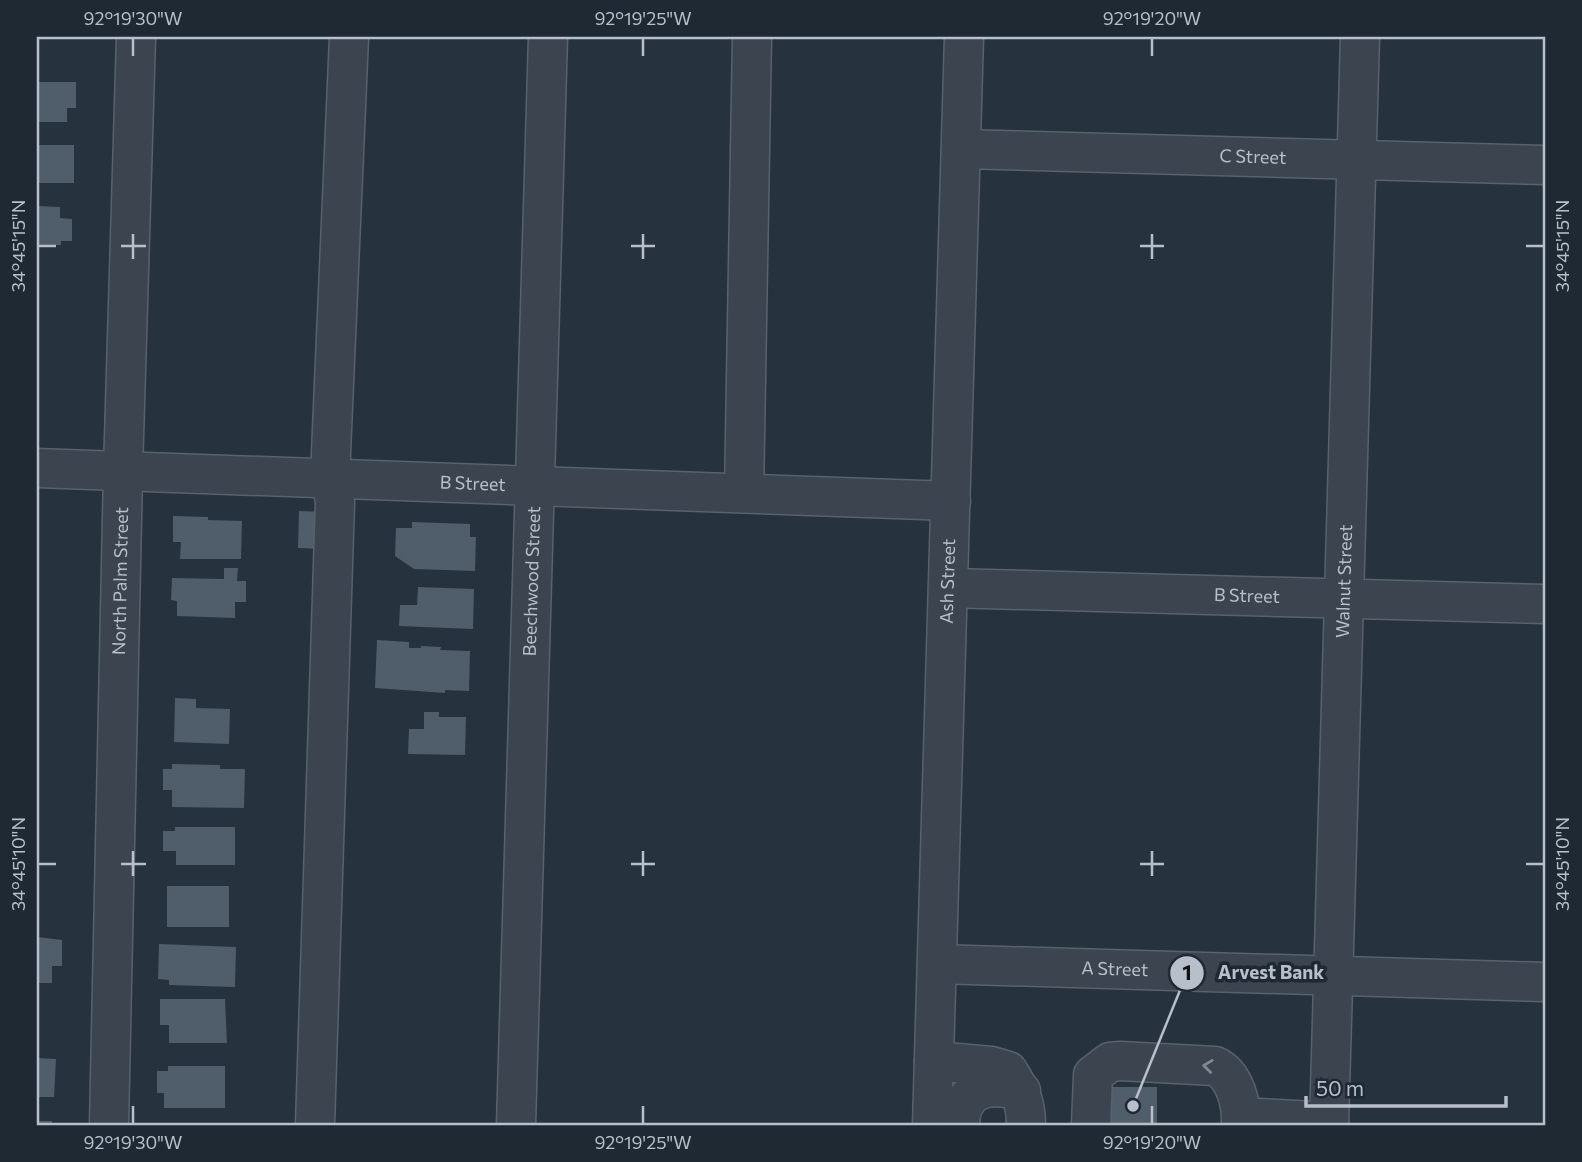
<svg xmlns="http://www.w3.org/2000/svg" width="1582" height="1162" font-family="Commissioner,sans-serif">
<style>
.building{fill:#505d6a}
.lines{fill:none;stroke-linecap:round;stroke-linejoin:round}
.minor-casing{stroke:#58626d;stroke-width:41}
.minor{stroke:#3b444f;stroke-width:38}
.oneway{stroke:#7f8893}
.ticks{fill:none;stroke:#b7bfca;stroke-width:2.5}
.labels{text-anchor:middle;stroke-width:7;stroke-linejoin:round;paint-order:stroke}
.street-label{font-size:18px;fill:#b7bfca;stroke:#1f2934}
.leader{fill:none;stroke:#b7bfca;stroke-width:2.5}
.callout-dot{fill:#b7bfca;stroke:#1f2934;stroke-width:2.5}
.mark-label{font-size:21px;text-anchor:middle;font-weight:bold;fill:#111}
.callout-label{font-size:19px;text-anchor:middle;font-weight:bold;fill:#b7bfca;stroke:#1f2934;stroke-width:7;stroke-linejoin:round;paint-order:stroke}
.neatline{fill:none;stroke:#b7bfca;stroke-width:2.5}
.ticks-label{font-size:18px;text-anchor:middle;fill:#b7bfca}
</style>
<rect width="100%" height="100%" fill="#27323f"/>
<!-- building -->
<g class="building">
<path d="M 37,82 L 76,82 L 76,108 L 67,108 L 67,122 L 37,122 Z"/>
<rect x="37" y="145" width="37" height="38"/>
<path d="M 37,206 L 60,207 L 60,218 L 72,219 L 72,241 L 61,241 L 61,245 L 37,245 Z"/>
<path d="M 299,511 L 325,512 L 324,549 L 298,548 Z"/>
<path d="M 173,516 L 208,517 L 208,520 L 242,521 L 241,559 L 180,559 L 181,542 L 173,542 Z"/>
<path d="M 412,522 L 470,524 L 470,537 L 476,537 L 475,571 L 414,569 L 395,556 L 396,528 L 412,528 Z"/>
<path d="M 224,568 L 238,568 L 237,581 L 246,581 L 246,602 L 235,602 L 235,618 L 177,616 L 177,601 L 171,600 L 172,578 L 224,579 Z"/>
<path d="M 418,587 L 474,589 L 473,629 L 399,626 L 400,605 L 417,605 Z"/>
<path d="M 377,640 L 409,642 L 409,648 L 421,648 L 421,646 L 441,647 L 440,650 L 470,651 L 469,691 L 445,690 L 445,693 L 375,688 Z"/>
<path d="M 175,698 L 196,699 L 196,708 L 230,709 L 229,744 L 174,742 Z"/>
<path d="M 424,712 L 439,712 L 439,717 L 466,717 L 465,755 L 408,754 L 409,729 L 424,729 Z"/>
<path d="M 172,764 L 220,765 L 220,769 L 245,769 L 244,808 L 172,807 L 172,790 L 163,790 L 163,769 L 172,769 Z"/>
<path d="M 175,827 L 235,827 L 235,865 L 176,865 L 176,851 L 163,851 L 163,831 L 175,831 Z"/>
<rect x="167" y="886" width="62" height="41"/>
<path d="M 37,937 L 62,940 L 62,966 L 52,966 L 52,983 L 37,983 Z"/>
<path d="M 159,944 L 236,947 L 235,987 L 169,985 L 169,980 L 158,979 Z"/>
<path d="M 160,999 L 225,999 L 227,1043 L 169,1043 L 169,1025 L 160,1025 Z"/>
<path d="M 37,1058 L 56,1059 L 54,1097 L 37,1097 Z"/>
<path d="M 168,1066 L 225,1066 L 225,1108 L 164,1108 L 164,1093 L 157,1093 L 157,1071 L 168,1071 Z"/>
<path d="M 1109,1087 L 1157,1087 L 1157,1125 L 1108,1125 Z"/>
<rect x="37" y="1121" width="15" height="4"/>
</g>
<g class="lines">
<defs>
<g id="minor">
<path id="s1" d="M 961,149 L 1545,165"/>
<path id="s2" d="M 37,468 L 951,501"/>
<path d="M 744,493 L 752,37"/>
<path id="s3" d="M 948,588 L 1545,604"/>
<path id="s4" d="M 937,964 L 1545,982"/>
<path d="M 934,1061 L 991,1066 L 1008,1071 C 1020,1090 1026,1103 1026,1125"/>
<path d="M 1242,1117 L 1329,1122"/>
<path id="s5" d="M 109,1125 L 123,471 L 136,37"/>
<path d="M 315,1125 L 335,502 L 331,479 L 331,453 L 349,37"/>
<path id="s6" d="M 516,1125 L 548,37"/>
<path id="s7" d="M 932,1125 L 964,37"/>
<path d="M 960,1125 C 961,1086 989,1083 1021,1091"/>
<path d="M 1091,1125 L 1093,1075 L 1110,1062 L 1120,1061 L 1215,1066 C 1235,1075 1242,1104 1241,1125"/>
<path id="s8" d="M 1329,1125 L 1360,37"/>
</g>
</defs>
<!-- minor casing -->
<use href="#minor" class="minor-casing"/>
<!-- minor -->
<use href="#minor" class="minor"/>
</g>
<!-- one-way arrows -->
<defs><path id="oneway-chevron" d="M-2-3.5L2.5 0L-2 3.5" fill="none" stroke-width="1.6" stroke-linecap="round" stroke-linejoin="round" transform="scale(1.75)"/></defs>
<use class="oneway" href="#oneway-chevron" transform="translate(1208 1066) rotate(-173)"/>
<!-- ticks -->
<path class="ticks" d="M 133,38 L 133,56M 643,38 L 643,56M 1152,38 L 1152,56M 133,234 L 133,259M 643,234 L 643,259M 1152,234 L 1152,259M 38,246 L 56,246M 121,246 L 146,246M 631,246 L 655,246M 1140,246 L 1164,246M 1526,246 L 1544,246M 133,851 L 133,876M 643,851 L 643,876M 1152,851 L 1152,876M 38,864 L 56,864M 121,864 L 146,864M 631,864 L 655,864M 1140,864 L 1164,864M 1526,864 L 1544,864M 133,1106 L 133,1124M 643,1106 L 643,1124M 1152,1106 L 1152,1124"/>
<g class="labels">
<!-- street labels -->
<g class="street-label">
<text dy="6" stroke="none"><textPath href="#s1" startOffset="292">C Street</textPath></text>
<text dy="6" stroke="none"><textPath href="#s2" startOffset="436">B Street</textPath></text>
<text dy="6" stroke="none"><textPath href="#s5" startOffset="544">North Palm Street</textPath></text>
<text dy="6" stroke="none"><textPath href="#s6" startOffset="544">Beechwood Street</textPath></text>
<text dy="6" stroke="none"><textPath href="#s7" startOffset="544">Ash Street</textPath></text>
<text dy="6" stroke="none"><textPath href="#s8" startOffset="544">Walnut Street</textPath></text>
<text dy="6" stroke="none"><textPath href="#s3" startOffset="299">B Street</textPath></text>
<text dy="6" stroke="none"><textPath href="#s4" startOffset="178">A Street</textPath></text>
</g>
</g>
<!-- callouts -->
<path class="leader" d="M1133 1106L1187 973"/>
<g class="callout-dot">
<circle cx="1133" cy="1106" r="7"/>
<circle cx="1187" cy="973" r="18"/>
</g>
<g class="mark-label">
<text x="1187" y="980">1</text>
</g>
<g class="callout-label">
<text x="1271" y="979">Arvest Bank</text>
</g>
<!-- border -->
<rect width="1582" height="1162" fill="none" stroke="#1f2934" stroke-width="77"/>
<!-- scale -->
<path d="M1306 1096v10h200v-10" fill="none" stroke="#b7bfca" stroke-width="3.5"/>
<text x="1316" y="1096" font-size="21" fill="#b7bfca" stroke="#1f2934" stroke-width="5" paint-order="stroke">50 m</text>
<rect x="38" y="38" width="1506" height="1086" class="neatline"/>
<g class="ticks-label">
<text x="133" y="25">92°19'30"W</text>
<text x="643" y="25">92°19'25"W</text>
<text x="1152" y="25">92°19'20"W</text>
<text transform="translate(19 246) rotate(-90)" y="6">34°45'15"N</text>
<text transform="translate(1563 246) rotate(-90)" y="6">34°45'15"N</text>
<text transform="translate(19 864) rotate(-90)" y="6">34°45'10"N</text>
<text transform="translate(1563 864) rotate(-90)" y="6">34°45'10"N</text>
<text x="133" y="1149">92°19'30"W</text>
<text x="643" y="1149">92°19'25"W</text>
<text x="1152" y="1149">92°19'20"W</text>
</g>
</svg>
